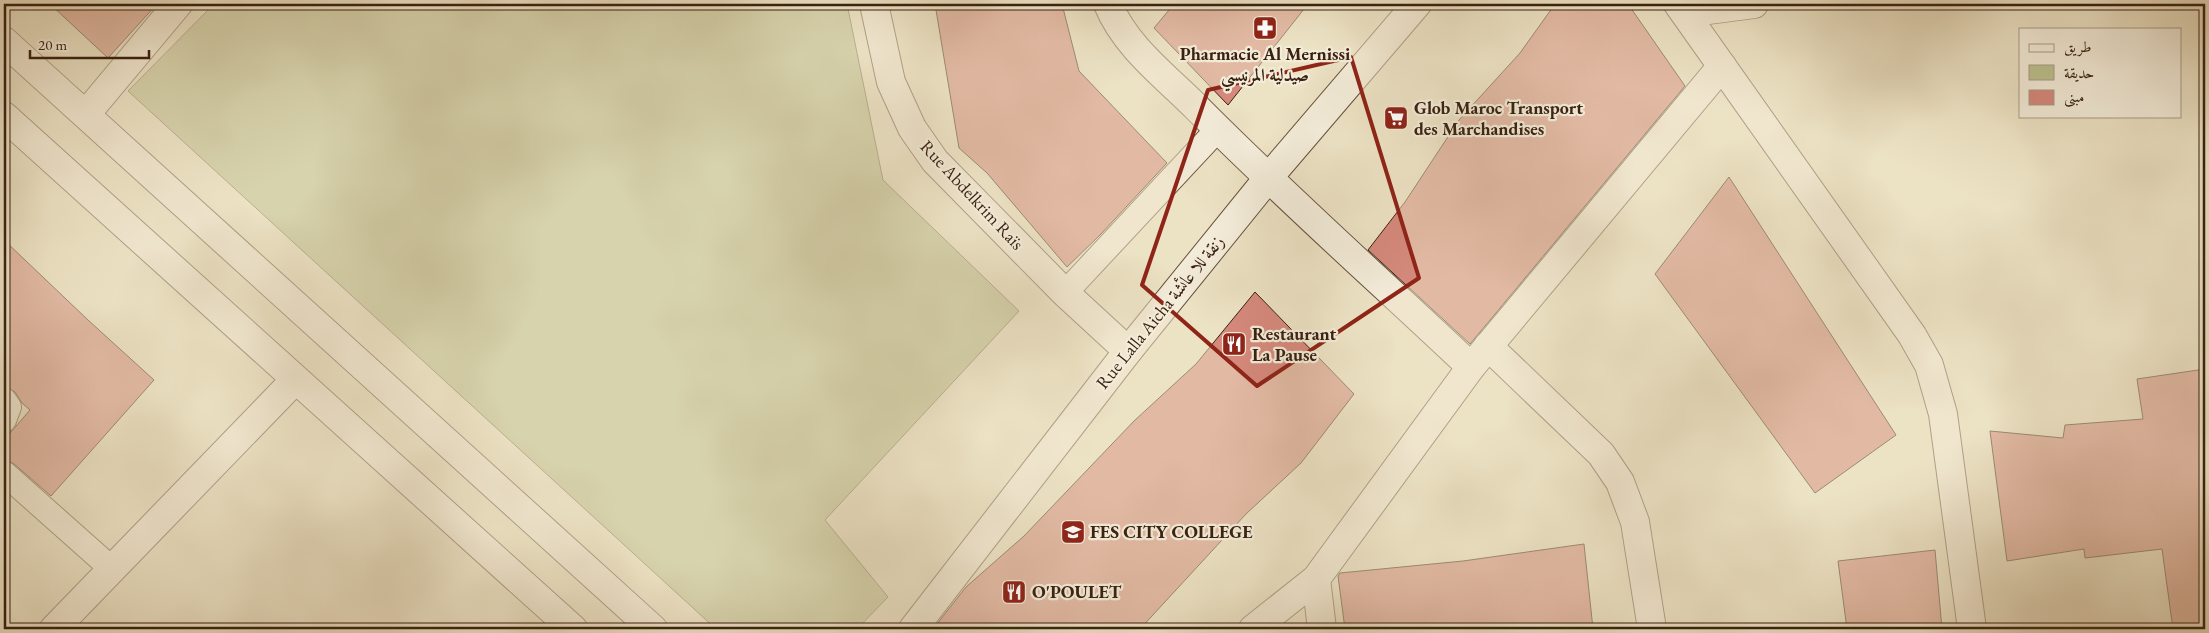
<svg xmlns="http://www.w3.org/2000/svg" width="2209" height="633" font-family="'EB Garamond',Amiri,serif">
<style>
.green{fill:#bdc290;stroke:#7b7250}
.building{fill:#d5897c;stroke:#392111}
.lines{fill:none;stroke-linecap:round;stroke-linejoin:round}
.service-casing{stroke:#66513e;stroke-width:26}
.minor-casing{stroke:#66513e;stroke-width:30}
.tertiary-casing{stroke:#66513e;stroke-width:30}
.service{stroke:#f3ecd9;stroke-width:24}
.minor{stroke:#f3ecd9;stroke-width:28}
.tertiary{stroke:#f3ecd9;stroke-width:28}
.marked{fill:none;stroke:#8f2418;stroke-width:4;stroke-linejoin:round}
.labels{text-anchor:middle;stroke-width:4.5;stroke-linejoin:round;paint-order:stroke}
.poi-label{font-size:18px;font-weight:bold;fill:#392111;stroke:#f3ecd9;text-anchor:start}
.street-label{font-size:18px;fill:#392111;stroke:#f3ecd9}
</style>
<rect width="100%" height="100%" fill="#ece2c4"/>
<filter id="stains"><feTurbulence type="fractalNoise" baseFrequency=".004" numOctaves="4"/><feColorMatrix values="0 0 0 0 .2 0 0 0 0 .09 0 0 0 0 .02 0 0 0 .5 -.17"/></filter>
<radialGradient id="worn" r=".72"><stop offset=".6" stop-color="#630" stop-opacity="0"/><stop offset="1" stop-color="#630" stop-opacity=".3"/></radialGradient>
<!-- green -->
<path class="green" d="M 211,4 L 847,4 L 883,180 L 1019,311 L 825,520 L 888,597 L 857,629 L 716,629 L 128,91 L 211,7 Z"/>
<!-- building -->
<g class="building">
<path d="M 50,4 L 157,4 L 108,58 Z"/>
<path d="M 935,4 L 1062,4 L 1079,71 L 1167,163 L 1100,235 L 1067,267 L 987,173 L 959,148 Z"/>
<path d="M 1174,4 L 1308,4 L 1228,105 L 1154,28 Z"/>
<path d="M 1555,4 L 1628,4 L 1685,86 L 1470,344 L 1368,250 L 1405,202 L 1459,120 L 1520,53 Z"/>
<path d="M 1729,177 L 1896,435 L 1815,493 L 1655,274 Z"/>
<path d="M 4,240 L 88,320 L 154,380 L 51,496 L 13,463 L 4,460 L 4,440 L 30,410 L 22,403 L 15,392 L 4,386 Z"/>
<path d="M 1255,292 L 1354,394 L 1301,463 L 1246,514 L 1140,629 L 933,629 L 966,587 L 1024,536 L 1134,421 L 1196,364 Z"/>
<path d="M 2205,369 L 2205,629 L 2173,629 L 2162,549 L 2085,558 L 2084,549 L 2007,561 L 1990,431 L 2063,438 L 2065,425 L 2143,419 L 2137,379 Z"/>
<path d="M 1584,544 L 1593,629 L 1345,629 L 1338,576 L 1340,573 L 1463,561 Z"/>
<path d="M 1935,550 L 1942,629 L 1847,629 L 1838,561 Z"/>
</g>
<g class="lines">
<defs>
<g id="service">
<path d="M 1065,293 L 1218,129"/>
<path d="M 4,400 L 9,407 L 4,420"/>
<path d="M 4,473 L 112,569"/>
</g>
<g id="minor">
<path d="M 874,4 L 891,82 L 912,128 L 935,161 L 1065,293 L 1128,351"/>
<path d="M 1108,4 C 1125,46 1164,75 1196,107 C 1284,196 1379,280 1471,367"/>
<path d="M 1678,4 L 1912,335 L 1929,365 L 1943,414 L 1972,629"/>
<path d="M 1685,13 L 1754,4"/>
<path d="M 86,114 L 178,4"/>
<path d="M 1488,346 L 1601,454 L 1620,482 L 1635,522 L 1652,629"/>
<path d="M 54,629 L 295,380"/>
<path d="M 1253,629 L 1316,579"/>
<path d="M 1322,629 L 1316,579 L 1471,367 L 1722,66"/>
</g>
<g id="tertiary">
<path d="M 4,41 L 653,629"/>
<path d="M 4,116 L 573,629"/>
<path d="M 913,629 L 1128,351 L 1269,177 L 1417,4"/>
</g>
</defs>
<!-- service casing -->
<use href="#service" class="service-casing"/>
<!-- minor casing -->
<use href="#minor" class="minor-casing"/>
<!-- tertiary casing -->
<use href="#tertiary" class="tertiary-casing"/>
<!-- service -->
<use href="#service" class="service"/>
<!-- minor -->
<use href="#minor" class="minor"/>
<!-- tertiary -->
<use href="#tertiary" class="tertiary"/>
</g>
<!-- marked area -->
<path d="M0 0H2209V633H0ZM 1351,57 L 1419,278 L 1257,386 L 1142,285 L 1208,90 Z" fill="#ece2c4" fill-opacity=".55" fill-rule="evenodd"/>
<path class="marked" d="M 1351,57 L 1419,278 L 1257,386 L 1142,285 L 1208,90 Z"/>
<!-- icons -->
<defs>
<symbol id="pharmacy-square" viewBox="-11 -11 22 22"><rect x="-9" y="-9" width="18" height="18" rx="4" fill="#8f2418" stroke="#f3ecd9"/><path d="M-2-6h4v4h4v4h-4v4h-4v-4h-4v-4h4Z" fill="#fff"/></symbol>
<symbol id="supermarket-square" viewBox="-11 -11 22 22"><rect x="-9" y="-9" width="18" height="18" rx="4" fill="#8f2418" stroke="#f3ecd9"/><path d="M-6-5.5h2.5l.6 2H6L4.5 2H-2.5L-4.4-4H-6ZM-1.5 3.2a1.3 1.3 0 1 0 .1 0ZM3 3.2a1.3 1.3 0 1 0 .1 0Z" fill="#fff"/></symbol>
<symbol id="restaurant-square" viewBox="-11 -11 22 22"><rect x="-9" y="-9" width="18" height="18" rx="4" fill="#8f2418" stroke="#f3ecd9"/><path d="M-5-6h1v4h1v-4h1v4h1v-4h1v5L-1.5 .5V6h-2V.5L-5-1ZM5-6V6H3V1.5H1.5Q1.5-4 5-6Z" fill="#fff"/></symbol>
<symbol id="school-square" viewBox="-11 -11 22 22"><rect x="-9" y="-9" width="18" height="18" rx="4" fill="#8f2418" stroke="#f3ecd9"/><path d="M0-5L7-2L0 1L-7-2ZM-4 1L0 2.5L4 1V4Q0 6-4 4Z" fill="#fff"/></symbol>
</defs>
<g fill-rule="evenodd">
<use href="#pharmacy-square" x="1251" y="14" width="28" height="28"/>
<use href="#supermarket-square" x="1382" y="104" width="28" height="28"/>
<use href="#restaurant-square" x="1220" y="330" width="28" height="28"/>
<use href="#school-square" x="1059" y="518" width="28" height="28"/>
<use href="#restaurant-square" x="1000" y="578" width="28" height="28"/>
</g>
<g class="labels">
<!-- poi labels -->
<g class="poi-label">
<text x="1265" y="60" text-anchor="middle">Pharmacie Al Mernissi<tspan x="1265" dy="21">صيدلية المرنيسي</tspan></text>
<text x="1414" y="114">Glob Maroc Transport<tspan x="1414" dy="21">des Marchandises</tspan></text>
<text x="1252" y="340">Restaurant<tspan x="1252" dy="21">La Pause</tspan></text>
<text x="1090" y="538">FES CITY COLLEGE</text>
<text x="1032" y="598">O'POULET</text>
</g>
<!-- street labels -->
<g class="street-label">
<text transform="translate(972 195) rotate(47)" y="6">Rue Abdelkrim Raïs</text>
<text transform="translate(1160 312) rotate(-51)" y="6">Rue Lalla Aicha زنقة للا عائشة</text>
</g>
</g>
<!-- margin -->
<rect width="2209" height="633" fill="none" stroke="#ece2c4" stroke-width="20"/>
<rect x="5" y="5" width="2199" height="623" fill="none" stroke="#392111" stroke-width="2.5"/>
<rect x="10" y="10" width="2189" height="613" fill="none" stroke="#392111"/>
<!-- legend -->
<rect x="2019" y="28" width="162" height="90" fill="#f3ecd9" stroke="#a99b89"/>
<rect x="2029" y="44" width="25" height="8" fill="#f3ecd9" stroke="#a99b89"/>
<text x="2064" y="52" font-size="15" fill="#392111">طريق</text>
<rect x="2029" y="65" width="25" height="15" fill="#bdc290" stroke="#a99b89"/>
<text x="2064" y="78" font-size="15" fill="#392111">حديقة</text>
<rect x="2029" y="90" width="25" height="15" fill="#d5897c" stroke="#a99b89"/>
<text x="2064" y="102" font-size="15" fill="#392111">مبنى</text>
<!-- scale -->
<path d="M30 50v8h119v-8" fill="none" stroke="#392111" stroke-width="2.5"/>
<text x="38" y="50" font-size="15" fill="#392111" stroke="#f3ecd9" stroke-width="4" paint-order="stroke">20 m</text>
<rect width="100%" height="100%" filter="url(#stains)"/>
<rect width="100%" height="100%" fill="url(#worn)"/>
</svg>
